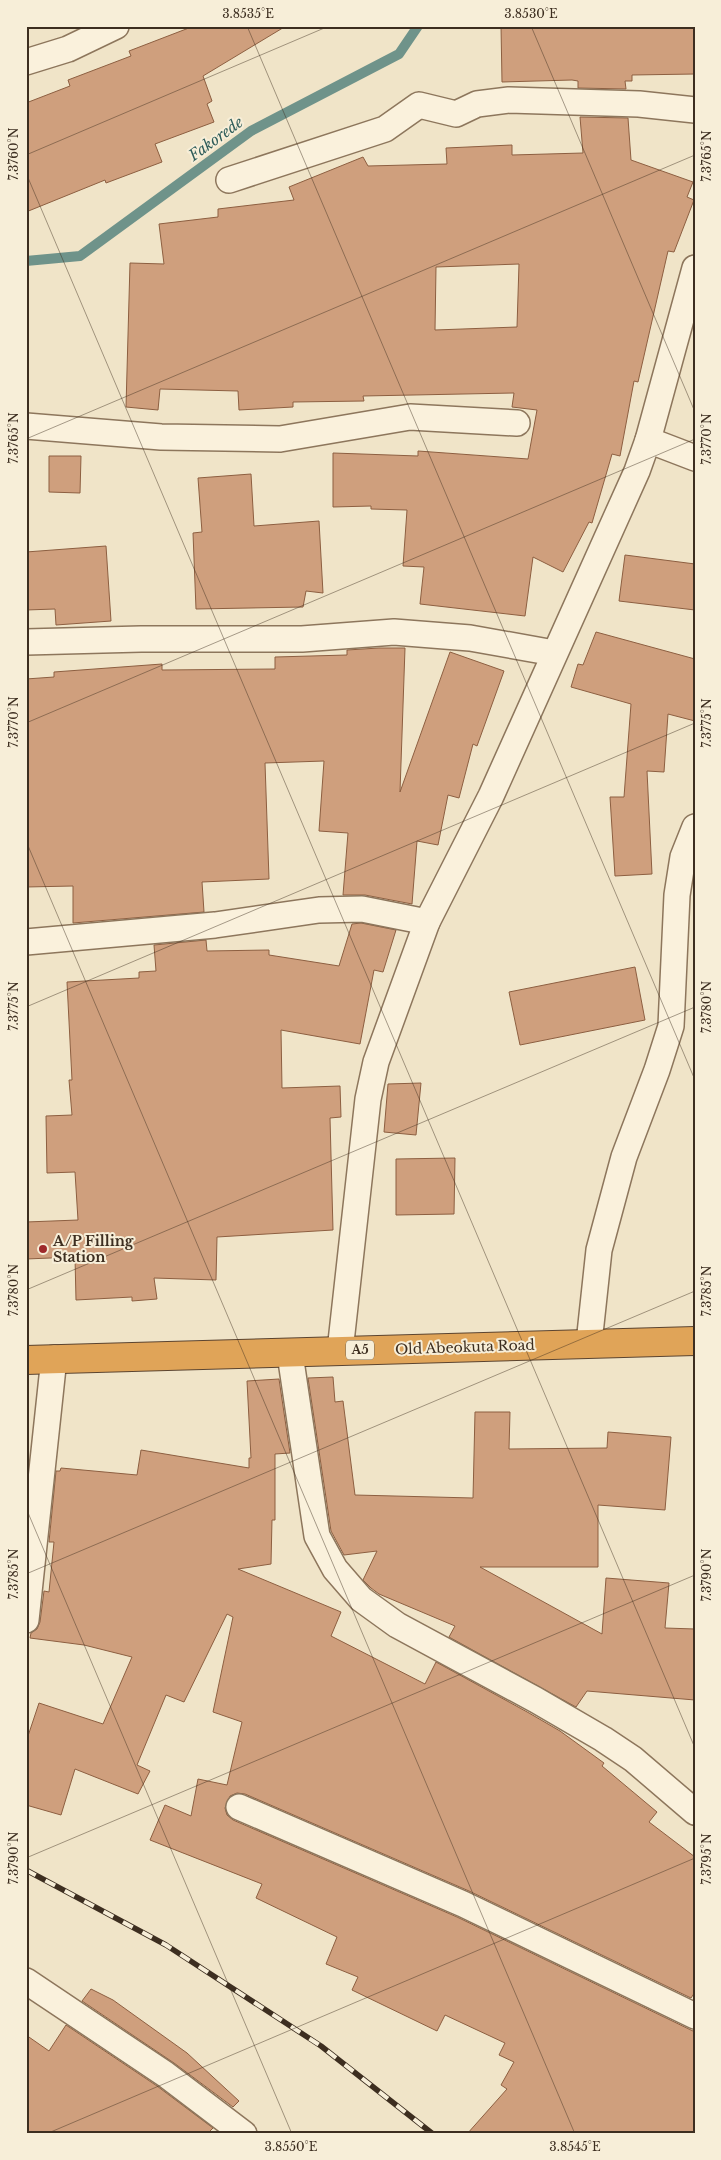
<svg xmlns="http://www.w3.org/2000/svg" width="721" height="2160" font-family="'Libre Baskerville',serif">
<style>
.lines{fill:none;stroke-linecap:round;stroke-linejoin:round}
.stream{stroke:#6f938a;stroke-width:10}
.building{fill:#cf9f7d;stroke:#8d5f41;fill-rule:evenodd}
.street-casing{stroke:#8d765c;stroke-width:28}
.highway-casing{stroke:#5b4430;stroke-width:30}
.street{stroke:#faf1dc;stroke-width:25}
.highway{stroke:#e0a458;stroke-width:28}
.rail-casing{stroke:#3d2e20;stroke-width:5.5}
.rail{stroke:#f7eed8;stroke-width:4;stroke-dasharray:11;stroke-linecap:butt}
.ticks{fill:none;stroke:#3d2e20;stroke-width:1;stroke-opacity:0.45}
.poi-dot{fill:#9e2a2b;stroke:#f7eed8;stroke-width:2}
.labels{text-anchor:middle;stroke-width:4;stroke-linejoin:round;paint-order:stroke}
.shield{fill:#f7eed8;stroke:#756857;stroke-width:1}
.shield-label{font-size:12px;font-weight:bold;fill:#3d2e20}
.poi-label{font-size:14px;font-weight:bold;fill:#3d2e20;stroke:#f7eed8;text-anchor:start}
.street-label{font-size:14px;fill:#3d2e20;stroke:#f7eed8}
.water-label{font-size:15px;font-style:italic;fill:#2f5d5a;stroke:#f7eed8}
.neatline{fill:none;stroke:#3d2e20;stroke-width:2}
.ticks-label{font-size:12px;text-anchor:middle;fill:#3d2e20}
</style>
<rect width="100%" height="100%" fill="#f0e4c8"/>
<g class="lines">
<!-- stream -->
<path class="stream" d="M 26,261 L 80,256 L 251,131 L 399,54 L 418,26"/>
</g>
<!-- building -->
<g class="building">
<path d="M 194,26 L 286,26 L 203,76 L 212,101 L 207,104 L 214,122 L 155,144 L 162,162 L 106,183 L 105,180 L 26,212 L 26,103 L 70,86 L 68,80 L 131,56 L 129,51 Z"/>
<path d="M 501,26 L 695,26 L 695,74 L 632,75 L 632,81 L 625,81 L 626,89 L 578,88 L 578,81 L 572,80 L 502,82 Z"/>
<path d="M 580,117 L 628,118 L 631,160 L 693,182 L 687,197 L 694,200 L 674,252 L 668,251 L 638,382 L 634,381 L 620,456 L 612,454 L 592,523 L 589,522 L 563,572 L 533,557 L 525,616 L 420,604 L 424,567 L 403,566 L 407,510 L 371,509 L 371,506 L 333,507 L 333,453 L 418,456 L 418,451 L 528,459 L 537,410 L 512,407 L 514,393 L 363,396 L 364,401 L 293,402 L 293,407 L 239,410 L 238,391 L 160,389 L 158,410 L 126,407 L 130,263 L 164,264 L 159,224 L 218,217 L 218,209 L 294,200 L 289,187 L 363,157 L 368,166 L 447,164 L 446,148 L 512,145 L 512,155 L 583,153 ZM 519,264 L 517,327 L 435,330 L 436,267 Z"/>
<path d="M 49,456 L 81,456 L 80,493 L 49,492 Z"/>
<path d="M 251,474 L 254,526 L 319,521 L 323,593 L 306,591 L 303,607 L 196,609 L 193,533 L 202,532 L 198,478 Z"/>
<path d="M 106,546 L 111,621 L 56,625 L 55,609 L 26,610 L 26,552 Z"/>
<path d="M 625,555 L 695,564 L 695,610 L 619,601 Z"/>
<path d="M 596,632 L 695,659 L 695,721 L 668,714 L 664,772 L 647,771 L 652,874 L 615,876 L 610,797 L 624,797 L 631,704 L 571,687 L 578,664 L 583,665 Z"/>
<path d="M 379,648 L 405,648 L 400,792 L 450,652 L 504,671 L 477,746 L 473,744 L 459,798 L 448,795 L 438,845 L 417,841 L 412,904 L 365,895 L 343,895 L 348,833 L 319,831 L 324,761 L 265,763 L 269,879 L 202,882 L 204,912 L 73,923 L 73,886 L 26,887 L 26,679 L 54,677 L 54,672 L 162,664 L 162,670 L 275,669 L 275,657 L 347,655 L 347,650 Z"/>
<path d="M 361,923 L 396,930 L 383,972 L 374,970 L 360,1044 L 281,1030 L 282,1088 L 340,1086 L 341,1117 L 330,1118 L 333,1230 L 217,1237 L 216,1280 L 154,1278 L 157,1299 L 132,1301 L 132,1297 L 76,1300 L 75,1257 L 26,1259 L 26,1222 L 78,1220 L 75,1172 L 47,1173 L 46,1116 L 72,1115 L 69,1080 L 72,1080 L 67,982 L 139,978 L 139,972 L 156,971 L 154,945 L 206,940 L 207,951 L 269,950 L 269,955 L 339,966 L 352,924 Z"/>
<path d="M 635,967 L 645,1020 L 520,1045 L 509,992 Z"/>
<path d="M 421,1083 L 416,1135 L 384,1132 L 388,1084 Z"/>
<path d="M 455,1158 L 454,1214 L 396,1215 L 396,1159 Z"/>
<path d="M 333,1377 L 335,1402 L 343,1401 L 355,1495 L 473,1498 L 475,1412 L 510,1412 L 509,1449 L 607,1448 L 608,1432 L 671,1437 L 665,1510 L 598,1505 L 598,1567 L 480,1567 L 602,1634 L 606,1578 L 669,1583 L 665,1628 L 695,1629 L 695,1700 L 587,1691 L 576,1707 L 449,1637 L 455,1626 L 379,1594 L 371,1588 L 363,1580 L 377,1551 L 344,1555 L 331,1531 L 308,1378 Z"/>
<path d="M 279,1379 L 290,1453 L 275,1454 L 275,1520 L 272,1520 L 271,1564 L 238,1569 L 341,1612 L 331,1636 L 425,1684 L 436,1662 L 529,1713 L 560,1731 L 604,1763 L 602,1766 L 657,1812 L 649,1822 L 695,1857 L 695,1992 L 691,1998 L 469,1891 L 245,1794 L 237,1793 L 230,1796 L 225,1808 L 227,1815 L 233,1820 L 457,1917 L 695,2032 L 695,2134 L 467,2134 L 507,2089 L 501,2085 L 514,2062 L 499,2055 L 505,2043 L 445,2015 L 437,2031 L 352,1990 L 358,1977 L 326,1964 L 337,1937 L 256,1898 L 262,1884 L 150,1840 L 165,1805 L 191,1816 L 198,1779 L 227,1785 L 242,1722 L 213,1712 L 233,1617 L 227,1614 L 184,1702 L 166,1695 L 137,1765 L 150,1771 L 138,1794 L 75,1769 L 61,1815 L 26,1805 L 26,1742 L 39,1703 L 103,1724 L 132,1657 L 84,1645 L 30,1638 L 31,1633 L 37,1629 L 40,1622 L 44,1591 L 49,1592 L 54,1542 L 49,1542 L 56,1471 L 60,1471 L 61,1468 L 137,1475 L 141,1450 L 249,1468 L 249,1458 L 251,1458 L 247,1381 Z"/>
<path d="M 91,1989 L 113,2000 L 187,2053 L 239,2101 L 233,2107 L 174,2063 L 82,2001 Z"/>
<path d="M 66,2025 L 157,2086 L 213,2128 L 207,2134 L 26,2134 L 26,2035 L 49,2051 Z"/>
</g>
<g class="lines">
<defs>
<g id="street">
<path d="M 26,62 L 68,49 L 116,26"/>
<path d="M 229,180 L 385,129 L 419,105 L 456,114 L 477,104 L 509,100 L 639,104 L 695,110"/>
<path d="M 26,426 L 161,437 L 280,439 L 410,417 L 517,423"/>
<path d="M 648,440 L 695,458"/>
<path d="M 26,642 L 141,639 L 302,639 L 394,632 L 470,638 L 554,653"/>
<path d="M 26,942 L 215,925 L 319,910 L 362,909 L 427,922"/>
<path d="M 589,1343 L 599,1250 L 624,1157 L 657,1070 L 671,1026 L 677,895 L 683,857 L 695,827"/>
<path d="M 340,1351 L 368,1099 L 376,1062 L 427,922 L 491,796 L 637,471 L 648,440 L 695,268"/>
<path d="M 290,1354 L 317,1536 L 335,1569 L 361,1599 L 397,1625 L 536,1700 L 603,1739 L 633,1759 L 695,1812"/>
<path d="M 26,1620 L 54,1358"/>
<path d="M 239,1807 L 463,1904 L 695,2016"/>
<path d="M 26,1981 L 165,2074 L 244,2134"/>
</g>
<path id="highway" d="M 26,1360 L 695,1341"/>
</defs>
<!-- street casing -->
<use href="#street" class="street-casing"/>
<!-- highway casing -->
<use href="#highway" class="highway-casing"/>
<!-- street -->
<use href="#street" class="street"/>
<!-- highway -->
<use href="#highway" class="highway"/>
<defs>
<path id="rail" d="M 26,1870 L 166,1945 L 321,2046 L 433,2134"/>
</defs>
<!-- rail casing -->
<use href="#rail" class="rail-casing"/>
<!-- rail -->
<use href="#rail" class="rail"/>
</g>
<!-- ticks -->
<path class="ticks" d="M 247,26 L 695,1080M 531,26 L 695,412M 26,155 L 329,26M 26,173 L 695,1748M 26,439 L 695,155M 26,723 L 695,439M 26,841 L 575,2134M 26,1007 L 695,723M 26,1290 L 695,1007M 26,1508 L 292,2134M 26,1574 L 695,1291M 26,1858 L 695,1575M 46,2134 L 695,1858"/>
<!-- markers -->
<circle class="poi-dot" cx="43" cy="1249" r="5"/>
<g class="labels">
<!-- shield labels -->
<rect class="shield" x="346" y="1340.5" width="28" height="19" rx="4"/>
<g class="shield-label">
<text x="360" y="1354">A5</text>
</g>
<!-- poi labels -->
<g class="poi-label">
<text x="53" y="1246">A/P Filling<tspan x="53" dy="16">Station</tspan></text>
</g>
<!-- street labels -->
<g class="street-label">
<text transform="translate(465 1347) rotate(-2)" y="5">Old Abeokuta Road</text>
</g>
<!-- water labels -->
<g class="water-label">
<text transform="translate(216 139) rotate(-36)" y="5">Fakorede</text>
</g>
</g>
<!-- border -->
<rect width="721" height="2160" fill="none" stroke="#f7eed8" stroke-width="55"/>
<rect x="28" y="28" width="666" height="2104" class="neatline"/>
<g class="ticks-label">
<text x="248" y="18">3.8535°E</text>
<text x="531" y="18">3.8530°E</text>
<text transform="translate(14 154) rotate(-90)" y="4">7.3760°N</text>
<text transform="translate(707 156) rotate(-90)" y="4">7.3765°N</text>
<text transform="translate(14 438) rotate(-90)" y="4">7.3765°N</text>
<text transform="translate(707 439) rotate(-90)" y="4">7.3770°N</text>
<text transform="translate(14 722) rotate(-90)" y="4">7.3770°N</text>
<text transform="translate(707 723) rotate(-90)" y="4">7.3775°N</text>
<text transform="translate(14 1006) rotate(-90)" y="4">7.3775°N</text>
<text transform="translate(707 1007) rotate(-90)" y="4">7.3780°N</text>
<text transform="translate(14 1290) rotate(-90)" y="4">7.3780°N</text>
<text transform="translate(707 1291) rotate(-90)" y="4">7.3785°N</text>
<text transform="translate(14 1574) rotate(-90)" y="4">7.3785°N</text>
<text transform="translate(707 1575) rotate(-90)" y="4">7.3790°N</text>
<text transform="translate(14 1858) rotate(-90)" y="4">7.3790°N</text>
<text transform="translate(707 1859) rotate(-90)" y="4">7.3795°N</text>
<text x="291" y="2151">3.8550°E</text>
<text x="575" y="2151">3.8545°E</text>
</g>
</svg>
